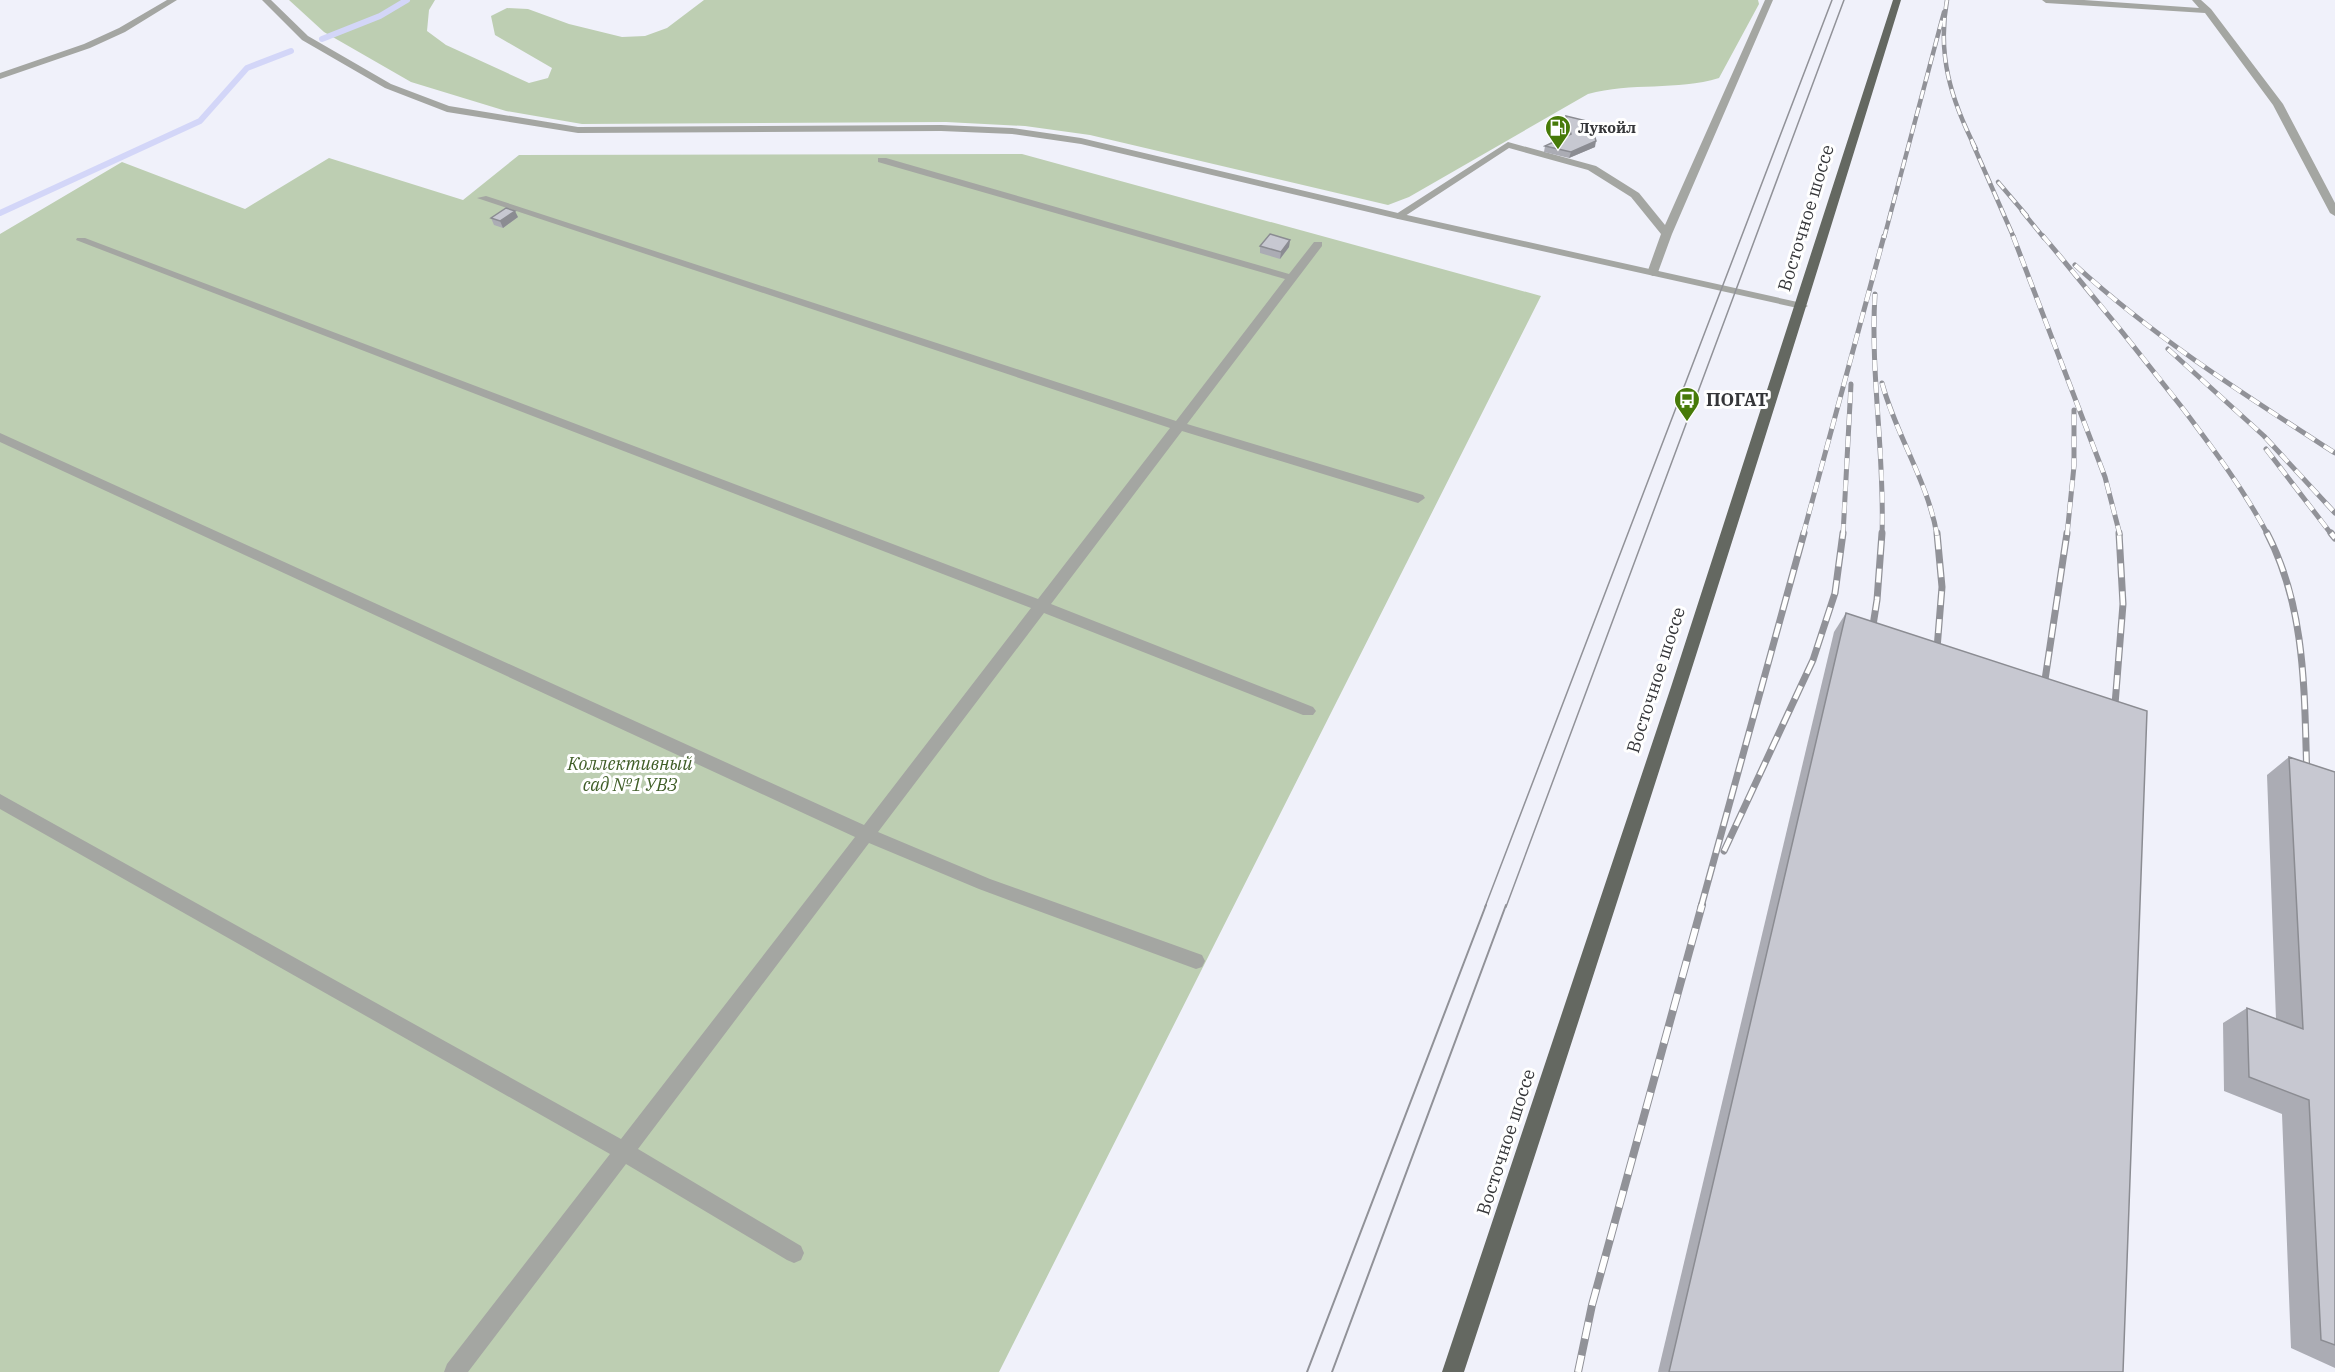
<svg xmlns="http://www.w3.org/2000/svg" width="2335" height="1372" font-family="'IBM Plex Serif',serif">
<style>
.green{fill:#bdceb2}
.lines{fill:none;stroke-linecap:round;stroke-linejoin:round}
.stream{stroke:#d3d6f8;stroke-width:6}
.lane{fill:#a4a6a2;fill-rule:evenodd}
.street{fill:#a4a6a2;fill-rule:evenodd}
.primary{fill:#646861;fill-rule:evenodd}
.tram-far1{stroke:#919298;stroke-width:1.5}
.tram{stroke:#919298;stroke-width:2}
.rail-far3-casing{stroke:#919298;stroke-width:4.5}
.rail-far2-casing{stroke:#919298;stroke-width:5}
.rail-far1-casing{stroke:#919298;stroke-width:7}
.rail-casing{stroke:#919298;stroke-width:8}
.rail-far3{stroke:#fff;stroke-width:3;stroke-dasharray:9;stroke-linecap:butt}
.rail-far2{stroke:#fff;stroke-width:4;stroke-dasharray:11;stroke-linecap:butt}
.rail-far1{stroke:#fff;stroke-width:4.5;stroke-dasharray:14;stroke-linecap:butt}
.rail{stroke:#fff;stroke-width:6;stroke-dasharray:17;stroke-linecap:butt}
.wall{fill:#abacb4}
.shaded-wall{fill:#8b8c92}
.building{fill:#c7c8d1;stroke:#8b8c92;stroke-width:1.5}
.labels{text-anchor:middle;stroke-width:6;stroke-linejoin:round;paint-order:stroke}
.far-poi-label{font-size:15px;font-weight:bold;fill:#353639;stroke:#fff;text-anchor:start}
.street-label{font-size:18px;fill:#353639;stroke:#fff}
.poi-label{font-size:18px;font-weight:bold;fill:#353639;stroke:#fff;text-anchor:start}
.park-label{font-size:18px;font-style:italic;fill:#405e28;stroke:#fff}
</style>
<rect width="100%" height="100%" fill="#f0f1fa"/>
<!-- green -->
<g class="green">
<path d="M 289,0 L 435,0 L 429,10 L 427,31 L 446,45 L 529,83 L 548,78 L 552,68 L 495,35 L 491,16 L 507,8 L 528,9 L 569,24 L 622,37 L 645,36 L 667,28 L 704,0 L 1758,0 L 1759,4 L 1719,78 C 1677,91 1631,82 1588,94 L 1409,197 L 1388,205 L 1090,135 L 1025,126 L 946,122 L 582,124 L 506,111 L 411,82 L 324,32 Z"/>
<path d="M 1022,154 L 1541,296 L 999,1372 L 0,1372 L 0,234 L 122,162 L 245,209 L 329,158 L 463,200 L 519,155 Z"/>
</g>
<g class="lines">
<!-- stream -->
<g class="stream">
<path d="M 322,39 L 380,16 L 407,0"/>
<path d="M 0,213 L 200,121 L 247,68 L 291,51"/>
</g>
<!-- lane -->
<g class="lane">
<path d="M 1765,0 L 1773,0 L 1672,234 L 1657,275 L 1653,276 L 1647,273 L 1661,234 L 1631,197 L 1588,170 L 1509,148 L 1402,218 L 1398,219 L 1393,216 L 1508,142 L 1596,166 L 1639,193 L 1665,225 Z"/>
<path d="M 2042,0 L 2084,0 L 2199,8 L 2192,0 L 2201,0 L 2211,9 L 2283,104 L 2335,203 L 2335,216 L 2330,213 L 2273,105 L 2205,13 L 2046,3 Z"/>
<path d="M 878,158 L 886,158 L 1289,274 L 1314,242 L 1322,242 L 1322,246 L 1187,424 L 1423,495 L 1425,498 L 1418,503 L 1182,431 L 1051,604 L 1313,707 L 1316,711 L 1313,715 L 1303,715 L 1044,613 L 878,832 L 990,879 L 1202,955 L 1205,961 L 1202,967 L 1196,969 L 979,889 L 869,843 L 638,1149 L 801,1246 L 804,1253 L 801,1260 L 794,1263 L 787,1260 L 626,1164 L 468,1372 L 444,1372 L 447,1364 L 610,1154 L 0,809 L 0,794 L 621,1139 L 855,837 L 0,442 L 0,433 L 864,825 L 1031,608 L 76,240 L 77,238 L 85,238 L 1038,599 L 1170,428 L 477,198 L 486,196 L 1176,421 L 1285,279 L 878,162 Z"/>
</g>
<!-- street -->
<g class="street">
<path d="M 167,0 L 177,0 L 125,32 L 90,48 L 0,79 L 0,73 L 84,44 L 119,28 Z"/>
<path d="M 262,0 L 271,0 L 308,36 L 391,84 L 449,106 L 578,127 L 941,125 L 1012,128 L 1081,138 L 1398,213 L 1802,303 L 1808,306 L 1802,309 L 1398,219 L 1081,144 L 1012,134 L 941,131 L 578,133 L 447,112 L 385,88 L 302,40 Z"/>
</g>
<!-- primary -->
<path class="primary" d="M 1893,0 L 1901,0 C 1760,459 1614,916 1464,1372 L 1442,1372 L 1671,687 Z"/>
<!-- tram-far1 -->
<g class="tram-far1">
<path d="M 1485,907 L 1832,0"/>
<path d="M 1506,907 L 1844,0"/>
</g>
<!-- tram -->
<g class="tram">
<path d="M 1307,1372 L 1486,905"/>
<path d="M 1332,1372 L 1506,905"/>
</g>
<defs>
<g id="rail-far3">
<path d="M 1947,0 C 1937,55 1951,100 1976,149"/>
<path d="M 1972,142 L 2014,238"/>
<path d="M 1998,182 L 2027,216"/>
<path d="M 2022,211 L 2044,238"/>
<path d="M 1884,238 L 1944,12"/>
</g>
<g id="rail-far2">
<path d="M 2013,236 L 2105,477 L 2120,535"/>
<path d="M 2043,236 C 2091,293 2138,351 2184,410 C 2214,450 2244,490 2268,535"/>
<path d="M 2075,265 C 2155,338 2245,395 2335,453"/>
<path d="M 1875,294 C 1870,374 1885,454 1882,535"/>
<path d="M 2168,349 L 2264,436 L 2335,513"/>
<path d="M 1882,383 C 1896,435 1928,482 1937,535"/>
<path d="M 2266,449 L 2332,535"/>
<path d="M 1803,535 L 1884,236"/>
<path d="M 1843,535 L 1851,384"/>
<path d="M 2067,535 L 2074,466 L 2074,410"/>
</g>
<g id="rail-far1">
<path d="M 2267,533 C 2307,610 2304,695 2307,779"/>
<path d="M 2331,533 L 2335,538"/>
<path d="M 1871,638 L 1877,600 L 1882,533"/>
<path d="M 1936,661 L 1942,587 L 1937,533"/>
<path d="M 2043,693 L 2067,533"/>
<path d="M 2114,717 L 2123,604 L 2119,533"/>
<path d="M 1724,851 L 1813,660 L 1835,593 L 1843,533"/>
<path d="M 1701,907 L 1804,533"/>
</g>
<path id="rail" d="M 1578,1372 L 1592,1305 L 1702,905"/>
</defs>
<!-- rail-far3 casing -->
<use href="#rail-far3" class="rail-far3-casing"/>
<!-- rail-far2 casing -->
<use href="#rail-far2" class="rail-far2-casing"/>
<!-- rail-far1 casing -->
<use href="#rail-far1" class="rail-far1-casing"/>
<!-- rail casing -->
<use href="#rail" class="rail-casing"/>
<!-- rail-far3 -->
<use href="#rail-far3" class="rail-far3"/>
<!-- rail-far2 -->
<use href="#rail-far2" class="rail-far2"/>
<!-- rail-far1 -->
<use href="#rail-far1" class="rail-far1"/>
<!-- rail -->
<use href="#rail" class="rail"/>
</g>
<!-- wall -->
<g class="wall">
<path d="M 1566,116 L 1595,147 L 1569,158 L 1544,152 L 1545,146 L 1568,136 L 1564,122 Z"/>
<path d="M 518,217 L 503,228 L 494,225 L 491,218 Z"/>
<path d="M 1290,240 L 1289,247 L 1280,259 L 1260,253 L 1260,246 Z"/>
<path d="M 1846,613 L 2123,1372 L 1658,1372 L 1834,632 Z"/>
<path d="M 2289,757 L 2335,772 L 2335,1368 L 2291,1348 L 2282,1114 L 2224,1091 L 2223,1023 L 2247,1008 L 2276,1019 L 2267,775 Z"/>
</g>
<!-- shaded-wall -->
<g class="shaded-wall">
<path d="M 1596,141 L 1595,147 L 1569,158 L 1571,152 Z"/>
<path d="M 515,211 L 518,217 L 503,228 L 500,221 Z"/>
<path d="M 1290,240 L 1289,247 L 1280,259 L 1281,252 Z"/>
</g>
<!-- building -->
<g class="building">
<path d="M 1566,116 L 1591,122 L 1596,141 L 1571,152 L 1545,146 L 1571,134 Z"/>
<path d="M 506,208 L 515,211 L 500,221 L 491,218 Z"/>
<path d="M 1270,234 L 1290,240 L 1281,252 L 1260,246 Z"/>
<path d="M 1846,613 L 2147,711 L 2123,1372 L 1669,1372 Z"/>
<path d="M 2289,757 L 2335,772 L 2335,1345 L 2321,1340 L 2309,1100 L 2249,1077 L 2247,1008 L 2303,1029 Z"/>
</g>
<!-- icons -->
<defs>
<symbol id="fuel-pin" viewBox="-11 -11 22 30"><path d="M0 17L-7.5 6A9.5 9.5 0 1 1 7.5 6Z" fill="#477a08" stroke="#fff"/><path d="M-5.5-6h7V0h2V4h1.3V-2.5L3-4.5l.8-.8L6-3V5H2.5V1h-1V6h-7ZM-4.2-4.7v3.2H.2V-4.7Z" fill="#fff"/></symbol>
<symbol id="bus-pin" viewBox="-11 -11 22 30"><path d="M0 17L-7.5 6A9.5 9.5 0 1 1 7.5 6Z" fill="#477a08" stroke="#fff"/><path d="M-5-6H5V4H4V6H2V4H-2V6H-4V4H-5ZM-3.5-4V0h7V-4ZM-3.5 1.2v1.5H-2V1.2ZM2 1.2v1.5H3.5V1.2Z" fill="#fff"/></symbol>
</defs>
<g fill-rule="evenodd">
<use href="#fuel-pin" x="1543" y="113" width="30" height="40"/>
<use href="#bus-pin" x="1672" y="385" width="30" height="40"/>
</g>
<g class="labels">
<!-- far-poi labels -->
<g class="far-poi-label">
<text x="1578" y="133">Лукойл</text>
</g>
<!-- street labels -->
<g class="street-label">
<text transform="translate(1806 218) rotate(-73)" y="6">Восточное шоссе</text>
<text transform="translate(1656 680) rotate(-72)" y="6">Восточное шоссе</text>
<text transform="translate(1506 1142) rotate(-72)" y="6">Восточное шоссе</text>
</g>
<!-- poi labels -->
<g class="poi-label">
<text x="1706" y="406">ПОГАТ</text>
</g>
<!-- park labels -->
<g class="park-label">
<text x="630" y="770">Коллективный<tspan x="630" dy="21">сад №1 УВЗ</tspan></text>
</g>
</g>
</svg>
